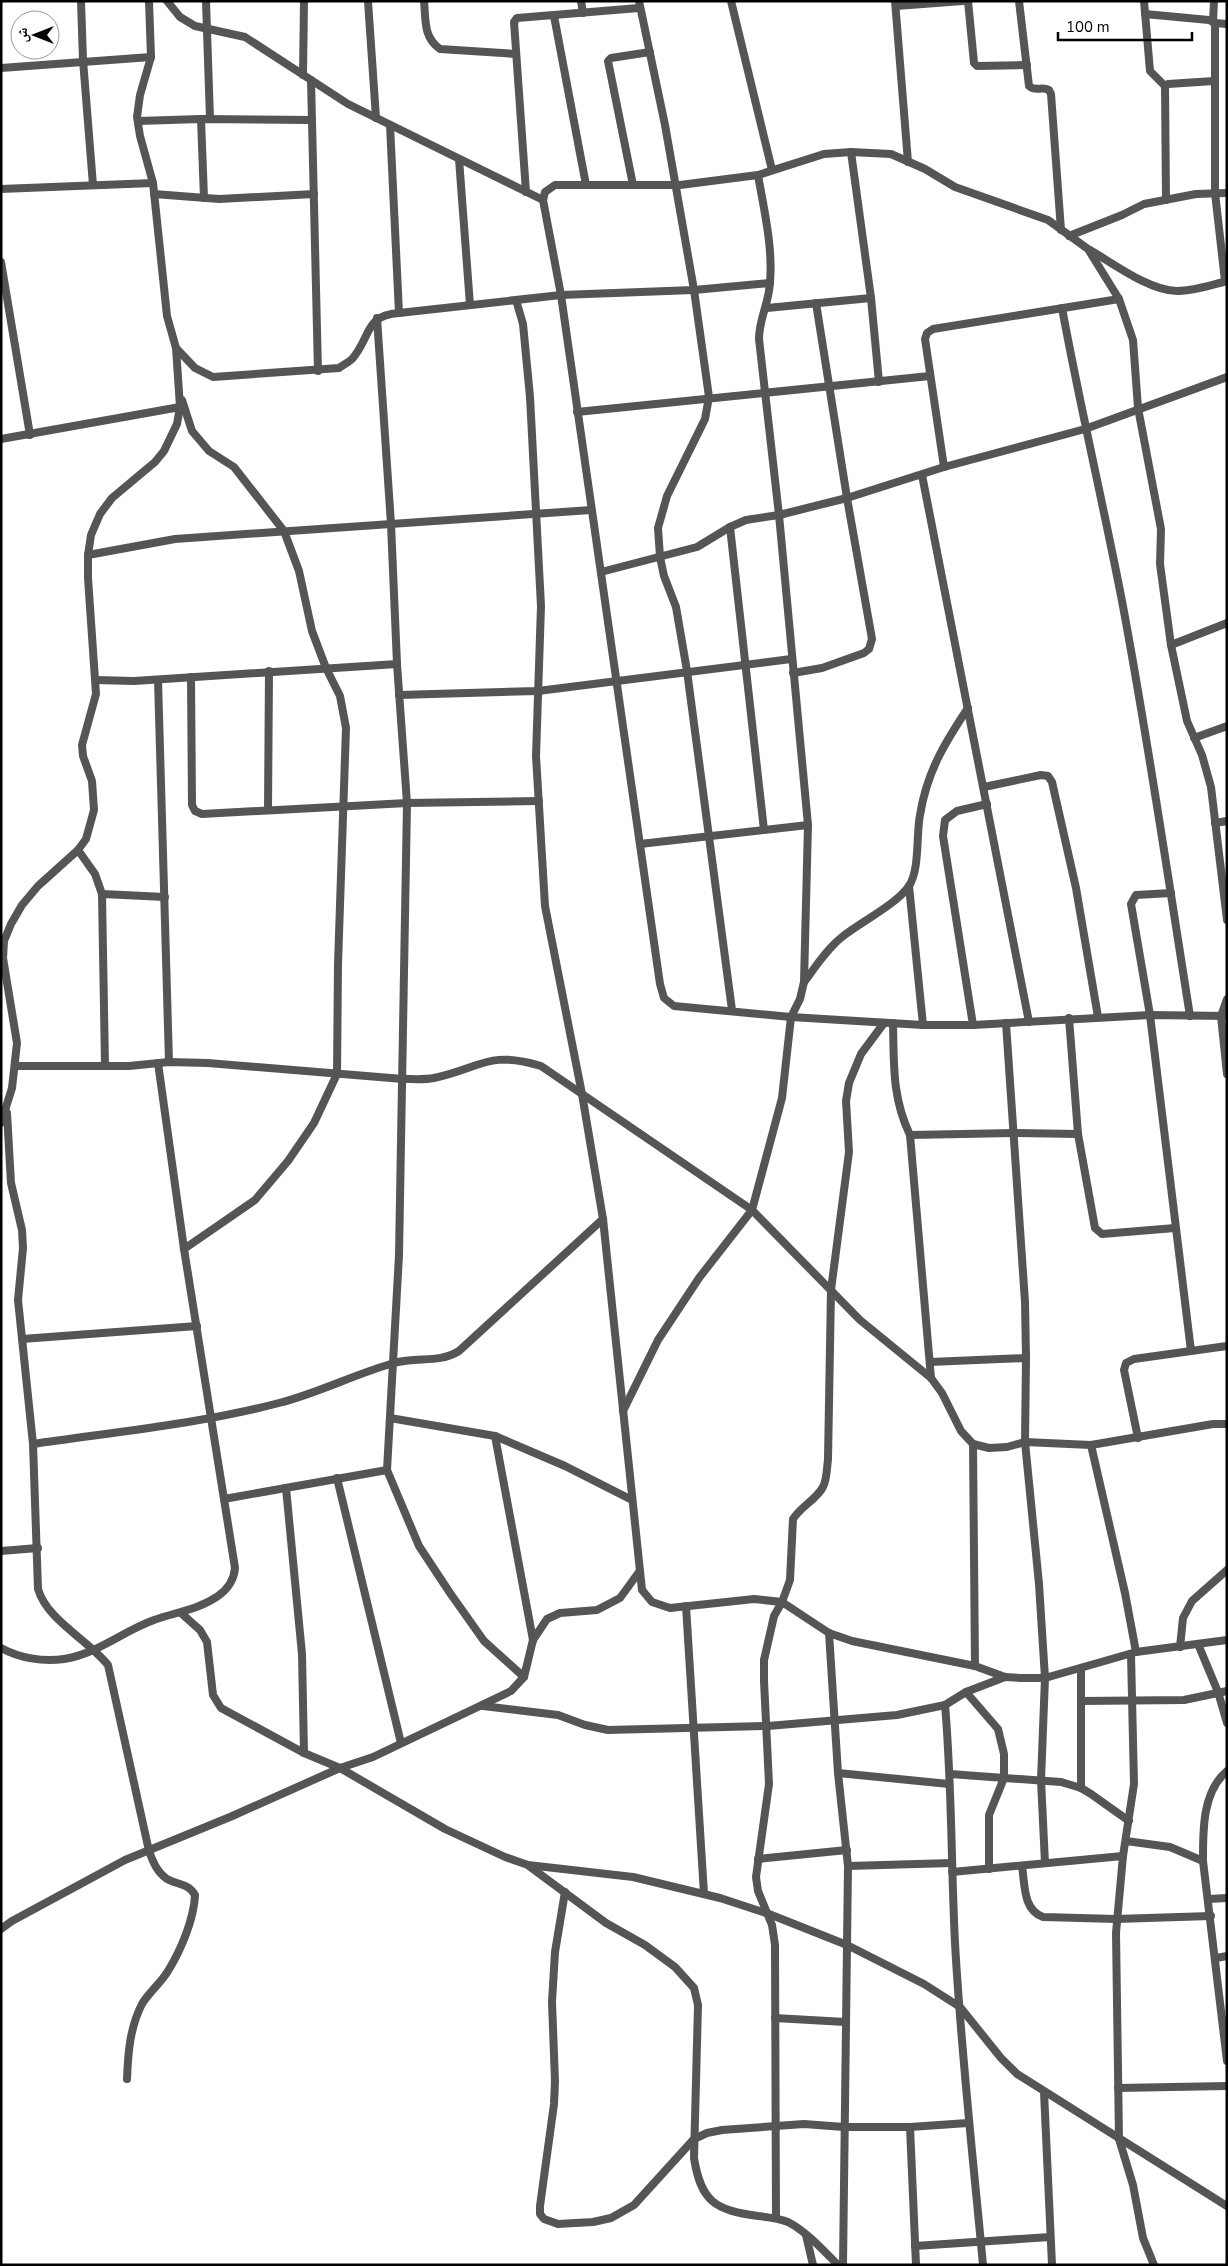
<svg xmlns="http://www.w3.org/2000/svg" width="1228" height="2266" font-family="'Nunito Sans','Noto Naskh Arabic',sans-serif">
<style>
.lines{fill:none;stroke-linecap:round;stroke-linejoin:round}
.street{stroke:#555;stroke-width:8}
</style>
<rect width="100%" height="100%" fill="#fff"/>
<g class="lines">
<!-- street -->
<g class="street">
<path d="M 81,1 L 83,60 L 93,185"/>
<path d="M 167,1 L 180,17 L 195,26 L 245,37 L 348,104 L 543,200"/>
<path d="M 206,1 L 210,119"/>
<path d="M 368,1 L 376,118"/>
<path d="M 424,1 C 426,20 423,37 440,49 L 516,54"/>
<path d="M 581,1 L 583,13"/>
<path d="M 639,1 L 665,125 L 694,290 L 709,397 L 705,419 L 667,496 L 658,528 L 660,557 L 664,576 L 676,607 L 687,671 L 732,1010"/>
<path d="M 731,1 L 772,170"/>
<path d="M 895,1 L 908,162"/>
<path d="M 968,1 L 974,63 L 977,66 L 1027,65"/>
<path d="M 1019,1 L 1029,86 C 1035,92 1042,86 1049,90 L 1051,94 L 1061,230"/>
<path d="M 1144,1 L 1150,71 L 1165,86"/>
<path d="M 896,6 L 963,1"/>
<path d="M 1145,14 L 1209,20 L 1215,23 L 1227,24"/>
<path d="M 554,16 L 586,185"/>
<path d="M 1213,22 L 1214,1"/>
<path d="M 1215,23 L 1215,193 L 1225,281"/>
<path d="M 1,68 L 151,57"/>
<path d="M 303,75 L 304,1"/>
<path d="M 311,80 L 318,371"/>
<path d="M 201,119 L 204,198"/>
<path d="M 138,121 L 201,119 L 312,120"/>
<path d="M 851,152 L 871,298 L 879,382"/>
<path d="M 459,159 L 470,305"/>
<path d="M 633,185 L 608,61 L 611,58 L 650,52"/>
<path d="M 1,189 L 153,183"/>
<path d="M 526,192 L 514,22 L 517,18 L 639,8"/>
<path d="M 154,194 L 219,199 L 314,194"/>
<path d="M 1166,200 L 1165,86 L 1168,84 L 1214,81"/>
<path d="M 1069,236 L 1122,215 L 1144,204 L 1196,194 L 1227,193"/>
<path d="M 1090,250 C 1114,264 1150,291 1177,291 C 1194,291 1211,285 1227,281"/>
<path d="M 1,262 L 30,435"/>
<path d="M 516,300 L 523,324 L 530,397 L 541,606 L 536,756 L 545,906 L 582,1094 L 603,1219 L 642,1590 L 652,1602 L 670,1608 L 754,1599 L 782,1602 L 829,1633 L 852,1641 L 975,1666 L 1005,1677 L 1021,1678 L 1045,1678 L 1136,1652 L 1227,1640"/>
<path d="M 767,308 L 871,298"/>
<path d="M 1062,308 C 1080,406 1103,503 1122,601 C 1148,739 1168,878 1190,1016"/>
<path d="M 399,313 L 561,295 L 694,290 L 770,283"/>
<path d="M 176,348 L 195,368 L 213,377 L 339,368 C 343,365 349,362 352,359 C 371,338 364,315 399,313 L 390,125"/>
<path d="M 182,400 L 192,431 L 209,451 L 234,467 L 284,531 L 299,571 L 312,631 L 326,668 L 340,696 L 346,728 L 338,964 L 337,1074 L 314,1123 L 288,1161 L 255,1200 L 184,1249"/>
<path d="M 577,412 L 930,376"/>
<path d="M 1,439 L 180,407"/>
<path d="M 944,467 L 925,339 L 927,333 L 933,329 L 1119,299"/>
<path d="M 922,475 L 1029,1022"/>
<path d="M 730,527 L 764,830"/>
<path d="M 88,555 L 175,539 L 591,510"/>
<path d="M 601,572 L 697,547 L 730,527 L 746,520 L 779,515 L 847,498 L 944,467 L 1085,429 L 1227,377"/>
<path d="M 1171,645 L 1227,623"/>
<path d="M 793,673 L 822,668 L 864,653 L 869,649 L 872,639 L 847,498 L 816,303"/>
<path d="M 191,677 L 192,805 L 195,811 L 202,814 L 407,803 L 539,801"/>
<path d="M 96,680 L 134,681 L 397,664"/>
<path d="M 158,680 L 169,1062"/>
<path d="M 399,695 L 538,691 L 791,659"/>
<path d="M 1194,738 L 1227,726"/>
<path d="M 984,787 L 1041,775 L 1048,776 L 1052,782 L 1076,888 L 1098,1017"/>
<path d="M 268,810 L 269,671"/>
<path d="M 1215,823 L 1227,821"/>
<path d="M 640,844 L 808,825"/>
<path d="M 78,850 L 95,874 L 102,894 L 105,1065"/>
<path d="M 909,886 L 923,1025"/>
<path d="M 1171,893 L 1136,895 L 1131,904 L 1150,1015 L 1191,1351 L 1227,1346"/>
<path d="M 102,894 L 165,897"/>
<path d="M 1227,920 L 1211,787 L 1202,755 L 1187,721 L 1171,645 L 1160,564 L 1161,529 L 1138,408 L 1133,340 L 1119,299 L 1088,249 L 1048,220 L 955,187 L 925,169 L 891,154 L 851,152 L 824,154 L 758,175 L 680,185 L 555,185 L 545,192 L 543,200 L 561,295 L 660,984 L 664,998 L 674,1006 L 791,1017 L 923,1025 L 973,1025 L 1150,1015 L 1227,1016"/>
<path d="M 805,981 C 816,966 827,949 842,937 C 859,923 897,904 909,886 C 920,869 916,835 920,815 C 927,772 944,744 968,708"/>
<path d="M 1227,999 L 1221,1016 L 1227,1074"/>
<path d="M 1069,1018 L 1078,1134 L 1095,1228 L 1102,1234 L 1175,1228"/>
<path d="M 893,1023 C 894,1064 892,1098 910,1135 L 931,1378"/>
<path d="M 1006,1023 L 1025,1302 L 1026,1358 L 1025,1442 L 1039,1584 L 1045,1678 L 1041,1780 L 1045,1863"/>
<path d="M 973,1025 L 943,836 L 945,820 L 957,811 L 987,804"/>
<path d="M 16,1066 L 129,1066 L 169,1062 L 208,1063 L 403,1079 C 413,1079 424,1080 434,1078 C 481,1068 488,1050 541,1066 L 752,1210 L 860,1320 L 931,1378 L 942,1393 L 961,1431 L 973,1444 L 989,1448 L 1007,1447 L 1025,1442 L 1091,1445 L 1213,1424 L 1227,1424"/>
<path d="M 7,1113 L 11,1183 L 22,1230 L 23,1248 L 18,1300 L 33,1444 L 38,1589 C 47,1620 87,1639 108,1665 L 149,1851 C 153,1862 157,1872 167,1879 C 178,1885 188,1883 195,1895 C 194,1919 181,1950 168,1971 C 161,1983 149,1992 142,2004 C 130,2027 128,2053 127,2079"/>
<path d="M 1,1123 L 12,1088 L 17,1043 L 3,958 L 4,941 L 11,924 L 22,905 L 38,886 L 78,850 L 86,839 L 94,810 L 92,781 L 83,756 L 82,745 L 96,694 L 88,578 L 88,555 L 91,535 L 100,514 L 112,498 L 155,462 L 164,451 L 177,424 L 180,407 L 176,348 L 167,316 L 153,183 L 140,136 L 137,117 L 140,95 L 151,57 L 149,1"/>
<path d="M 910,1135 L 1014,1133 L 1078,1134"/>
<path d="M 22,1339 L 197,1326"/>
<path d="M 930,1362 L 1026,1358"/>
<path d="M 623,1411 L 658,1340 L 699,1278 L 752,1210 L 782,1098 L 791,1017 L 800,999 L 804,982 L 808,825 L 779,515 L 759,339 C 759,318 769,304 770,282 C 773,247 764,210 758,175"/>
<path d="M 390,1418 L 495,1436 L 565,1466 L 632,1500"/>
<path d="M 495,1436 L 533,1640"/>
<path d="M 1138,1438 L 1124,1370 L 1126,1363 L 1134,1359 L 1191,1351"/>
<path d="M 33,1444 C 115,1432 199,1424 279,1403 C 318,1393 355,1374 394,1363 C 418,1356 438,1364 459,1351 L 603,1219"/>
<path d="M 973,1444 L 975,1666"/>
<path d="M 1091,1445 L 1125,1593 L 1136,1652"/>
<path d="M 387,1470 L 419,1546 L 450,1593 L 484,1641 L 524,1677"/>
<path d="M 337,1478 L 401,1743"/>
<path d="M 286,1488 L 302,1654 L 304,1753"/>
<path d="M 224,1499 L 387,1470 L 399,1255 L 407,803 L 397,664 L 391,524 L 377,318"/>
<path d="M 1,1551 L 38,1548"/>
<path d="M 686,1606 L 704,1894"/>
<path d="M 181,1613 L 200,1630 L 207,1642 L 213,1695 L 221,1708 L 304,1753 L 340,1768 L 445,1829 L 505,1857 L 528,1865 L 633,1877 L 720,1898 L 769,1914 L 847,1945 L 924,1984 L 960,2007 L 1001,2058 L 1017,2074 L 1227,2206"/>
<path d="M 829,1633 L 838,1773 L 848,1866 L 843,2265"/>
<path d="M 1198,1644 L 1218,1692 L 1227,1723"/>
<path d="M 1180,1647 L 1183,1618 L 1192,1601 L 1227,1570"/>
<path d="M 1,1648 C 19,1658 43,1662 64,1659 C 97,1654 123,1631 154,1620 C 176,1612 198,1610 218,1596 C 228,1589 234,1580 235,1568 L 184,1249 L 158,1063"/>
<path d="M 1131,1654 L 1134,1784 L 1123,1856 L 1116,1933 L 1119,2139 L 1133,2185 L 1143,2238 L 1154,2265"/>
<path d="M 1081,1669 L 1081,1788"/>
<path d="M 966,1692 L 998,1729 L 1004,1754 L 1004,1778 L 989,1815 L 989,1869"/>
<path d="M 1081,1701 L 1184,1700 L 1227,1691"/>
<path d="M 945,1705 C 952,1784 951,1864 955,1943 C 961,2051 973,2158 983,2265"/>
<path d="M 483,1706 L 558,1715 L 585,1725 L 608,1730 L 768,1726 L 897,1715 L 945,1705 L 966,1692 L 1005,1677"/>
<path d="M 1227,1771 C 1202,1792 1203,1831 1203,1861 L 1227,2061"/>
<path d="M 838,1773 L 949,1784"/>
<path d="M 950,1774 L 1061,1782 L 1081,1788 L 1091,1794 L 1129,1821"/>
<path d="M 1126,1841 L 1170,1847 L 1203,1861"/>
<path d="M 758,1859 L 847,1850"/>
<path d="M 529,1866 L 606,1923 L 645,1945 L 675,1967 L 694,1988 L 698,2005 L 694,2158 C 701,2202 715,2210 758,2216 C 768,2217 778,2218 788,2222 C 807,2232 823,2250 838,2265"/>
<path d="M 848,1866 L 952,1863"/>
<path d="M 1022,1866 C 1025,1885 1023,1910 1043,1917 L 1116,1919 L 1211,1916"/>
<path d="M 952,1872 L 1123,1856"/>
<path d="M 565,1892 L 555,1952 L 552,2002 L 555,2081 L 554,2104 L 540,2206 L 540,2214 L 544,2219 L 558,2224 L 593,2222 L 611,2218 L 634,2205 L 694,2139 L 707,2133 L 722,2130 L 804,2124 L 844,2127 L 910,2127 L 968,2123"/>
<path d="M 1209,1899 L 1227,1898"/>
<path d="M 1,1929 L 12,1921 L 125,1860 L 230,1817 L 340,1768 L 373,1757 L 511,1691 L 524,1677 L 533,1640 L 547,1619 L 560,1613 L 597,1610 L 620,1598 L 639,1572"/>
<path d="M 1216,1958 L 1227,1956"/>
<path d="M 775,2018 L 845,2022"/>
<path d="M 1118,2088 L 1227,2086"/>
<path d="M 1044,2092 L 1052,2265"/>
<path d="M 910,2127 L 916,2265"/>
<path d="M 776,2218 L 775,1945 L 772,1925 L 758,1891 L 756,1877 L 769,1784 L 764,1681 L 764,1660 L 774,1616 L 782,1602 L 790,1580 L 793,1519 C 801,1506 816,1500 823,1487 C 827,1479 827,1467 828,1459 L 831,1290 L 849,1152 L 846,1101 L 849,1083 L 861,1054 L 884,1023"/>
<path d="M 806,2235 L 813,2265"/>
<path d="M 915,2246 L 1050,2237"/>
</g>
</g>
<!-- border -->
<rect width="1228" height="2266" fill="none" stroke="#000000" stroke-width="5"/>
<!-- north arrow -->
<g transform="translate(35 35) rotate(270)"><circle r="24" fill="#ffffff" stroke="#999999"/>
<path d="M0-4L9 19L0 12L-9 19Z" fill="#000000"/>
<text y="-8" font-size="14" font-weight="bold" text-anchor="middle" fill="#000000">ش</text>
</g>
<!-- scale -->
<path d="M1058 32v8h134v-8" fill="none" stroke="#000000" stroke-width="2.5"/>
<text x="1066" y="32" font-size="15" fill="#000000" stroke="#ffffff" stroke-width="4" paint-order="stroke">100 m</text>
</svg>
